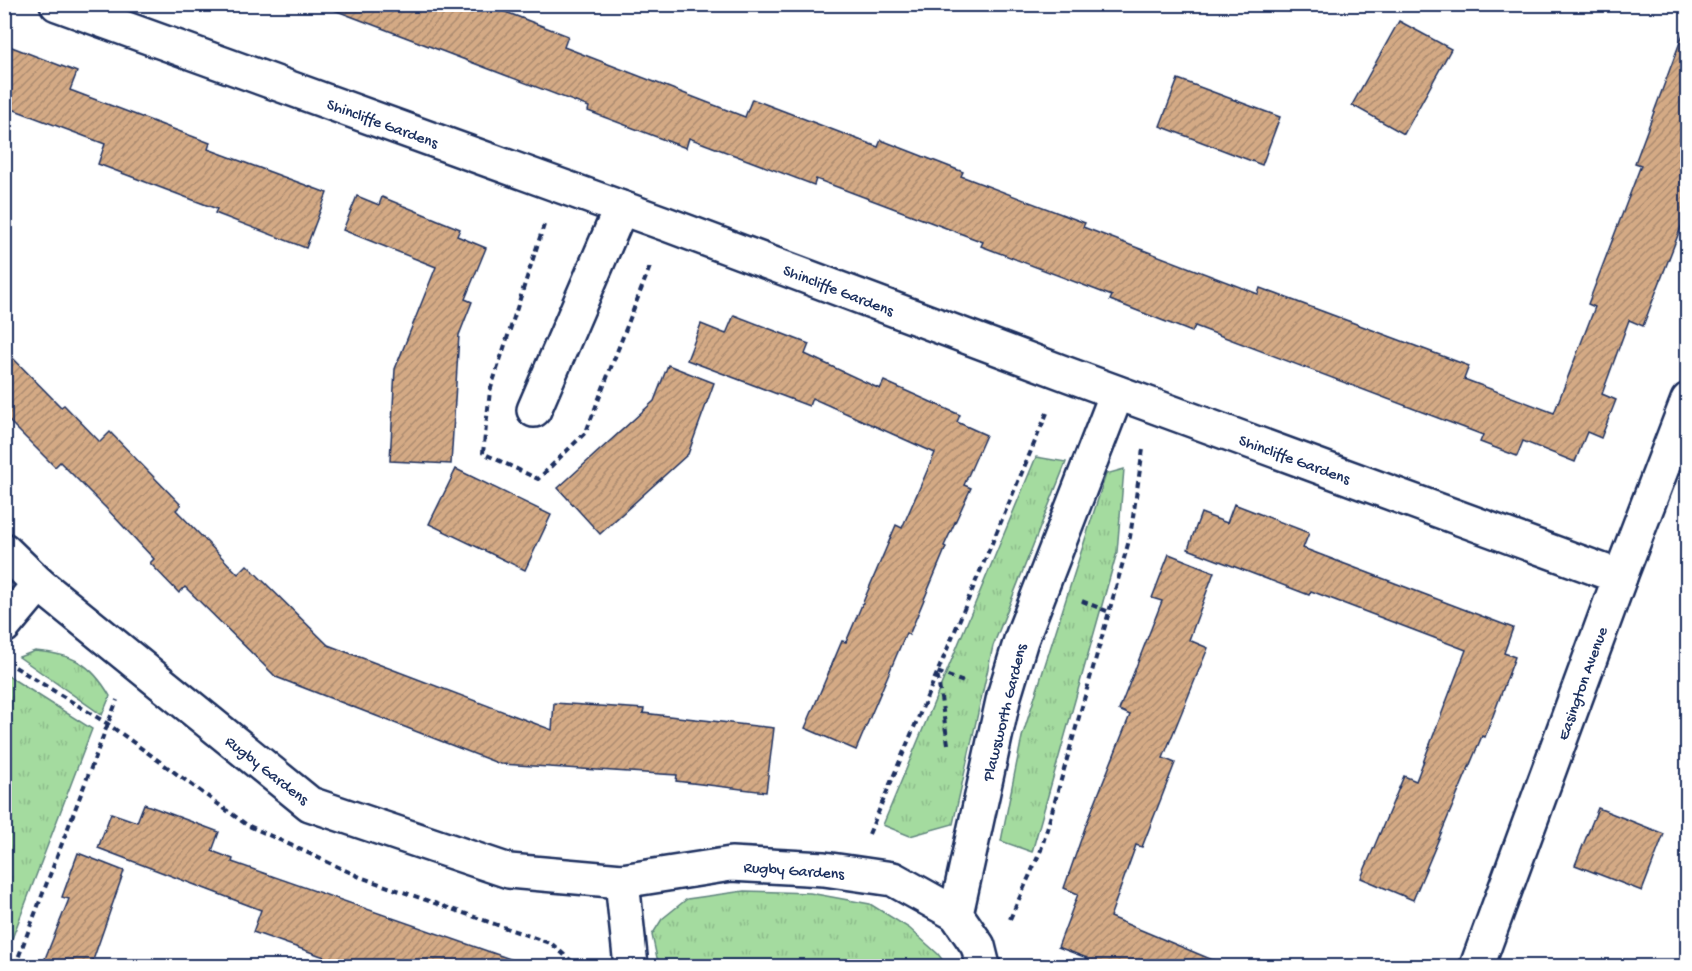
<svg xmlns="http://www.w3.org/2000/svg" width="1692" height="971" font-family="'Gochi Hand',sans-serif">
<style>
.grass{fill:url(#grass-tufts);stroke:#60857e;stroke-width:1.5}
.building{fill:url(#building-hatch);stroke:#1b2f5e;stroke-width:1.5}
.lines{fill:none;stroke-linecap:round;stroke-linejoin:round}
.minor-casing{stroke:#1b2f5e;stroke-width:38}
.path{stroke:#1b2f5e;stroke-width:4;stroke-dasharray:6 4.5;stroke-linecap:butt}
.minor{stroke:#fff;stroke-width:33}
.labels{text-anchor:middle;stroke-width:4.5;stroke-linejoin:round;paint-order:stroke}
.street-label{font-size:16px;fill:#1b2f5e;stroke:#fff}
</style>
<defs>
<pattern id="grass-tufts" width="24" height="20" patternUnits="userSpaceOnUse" patternTransform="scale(1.5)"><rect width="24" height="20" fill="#a4db9f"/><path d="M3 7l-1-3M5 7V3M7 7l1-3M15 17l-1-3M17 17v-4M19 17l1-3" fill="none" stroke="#8dbc8b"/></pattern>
<pattern id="building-hatch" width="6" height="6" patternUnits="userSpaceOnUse" patternTransform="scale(1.5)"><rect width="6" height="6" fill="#d4aa85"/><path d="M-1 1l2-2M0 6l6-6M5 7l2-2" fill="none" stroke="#ab8b70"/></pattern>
</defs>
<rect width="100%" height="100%" fill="#fff"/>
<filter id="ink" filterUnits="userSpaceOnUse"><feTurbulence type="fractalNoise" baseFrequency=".0167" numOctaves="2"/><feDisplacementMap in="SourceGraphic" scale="12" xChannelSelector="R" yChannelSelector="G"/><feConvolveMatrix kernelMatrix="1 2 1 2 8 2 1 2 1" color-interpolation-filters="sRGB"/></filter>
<g filter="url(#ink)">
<!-- grass -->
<g class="grass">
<path d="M 1036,457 L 1066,462 L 993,646 L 953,824 L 910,836 L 883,825 Z"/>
<path d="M 1124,469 L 1117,552 L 1032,852 L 1001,841 L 1022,737 L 1106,474 Z"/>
<path d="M 35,651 C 72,654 91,663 110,696 L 102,715 L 19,657 Z"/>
<path d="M 5,674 L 92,729 L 5,957 Z"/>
<path d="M 744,891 L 810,893 L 870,904 L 909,928 L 938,954 L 947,966 L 664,966 L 657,958 L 652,935 L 662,919 L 687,899 Z"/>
</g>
<!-- building -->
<g class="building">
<path d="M 330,4 L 485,4 L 568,36 L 564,47 L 745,117 L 752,99 L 878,147 L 881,140 L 963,172 L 961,176 L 1085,223 L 1083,227 L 1258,294 L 1260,288 L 1469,366 L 1464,379 L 1554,413 L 1595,307 L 1588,304 L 1641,165 L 1635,163 L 1683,34 L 1688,34 L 1688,209 L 1643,326 L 1629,320 L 1602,394 L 1616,400 L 1601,438 L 1587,432 L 1575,462 L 1523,441 L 1517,456 L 1480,442 L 1483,435 L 1195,326 L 1192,332 L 1110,300 L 1112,296 L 981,246 L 983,242 L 816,179 L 814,185 L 689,138 L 686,148 L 588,111 L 589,107 L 329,8 Z"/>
<path d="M 1399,21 L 1451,49 L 1404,134 L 1352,105 Z"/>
<path d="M 4,44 L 77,72 L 70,90 L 210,143 L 208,149 L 327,193 L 306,248 L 215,213 L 217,209 L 98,164 L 105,144 L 4,106 Z"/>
<path d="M 1178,79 L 1280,117 L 1262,165 L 1160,126 Z"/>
<path d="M 357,196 L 379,205 L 382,197 L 460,229 L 457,236 L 486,248 L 465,299 L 472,302 L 459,335 L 451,464 L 390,461 L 395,369 L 436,267 L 343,230 Z"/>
<path d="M 734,315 L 809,344 L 805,354 L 880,389 L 884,381 L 960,415 L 957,422 L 986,435 L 964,485 L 971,488 L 944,546 L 946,547 L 909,635 L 906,633 L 856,750 L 805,728 L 842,641 L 846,642 L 896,525 L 902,528 L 935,453 L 812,398 L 809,406 L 687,360 L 701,324 L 726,334 Z"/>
<path d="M 4,349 L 61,407 L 64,405 L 100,442 L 110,432 L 181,505 L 176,510 L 238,574 L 247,565 L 328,645 L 552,730 L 554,703 L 644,709 L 643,713 L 774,728 L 766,792 L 676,781 L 677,775 L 500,764 L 276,677 L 185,587 L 179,593 L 150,563 L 154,559 L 106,508 L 60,462 L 55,467 L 4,416 Z"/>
<path d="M 668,365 L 714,383 L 688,454 L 600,534 L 558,488 L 654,401 Z"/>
<path d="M 456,469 L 551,515 L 525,570 L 429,524 Z"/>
<path d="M 1234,504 L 1309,533 L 1303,548 L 1513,628 L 1504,653 L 1515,657 L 1485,737 L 1482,736 L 1413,900 L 1361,878 L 1404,776 L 1416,781 L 1466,650 L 1311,591 L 1309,595 L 1188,549 L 1201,513 L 1227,523 Z"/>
<path d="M 1169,554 L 1214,572 L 1189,640 L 1208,648 L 1163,758 L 1175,763 L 1142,847 L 1136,845 L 1110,917 L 1227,966 L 1084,966 L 1087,958 L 1058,947 L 1078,894 L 1064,888 L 1086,825 L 1130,715 L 1119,710 L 1162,601 L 1152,598 Z"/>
<path d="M 144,804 L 219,832 L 212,851 L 233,859 L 232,862 L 516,961 L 515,966 L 350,966 L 253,932 L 261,910 L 98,848 L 111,813 L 137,822 Z"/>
<path d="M 1598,808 L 1664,834 L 1642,891 L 1575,865 Z"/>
<path d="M 78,853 L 124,871 L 91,966 L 42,966 L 69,899 L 62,897 Z"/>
</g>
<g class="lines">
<defs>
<g id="minor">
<path d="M 57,4 L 666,224 L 1064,373 L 1620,577"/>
<path d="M 534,410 L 621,208"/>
<path d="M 4,550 L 39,584 L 310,804 L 509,871 L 622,881 L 731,864 L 824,869 L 893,879 L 956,914"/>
<path d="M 4,626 L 39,584"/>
<path d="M 622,881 L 631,966"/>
<path d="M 983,966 L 978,946 L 956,914 L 1004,696 L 1021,640 L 1117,393"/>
<path d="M 1477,966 L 1620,577 L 1688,400"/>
</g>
</defs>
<!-- minor casing -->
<use href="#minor" class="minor-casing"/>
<!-- path -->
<g class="path">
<path d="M 544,225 L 490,391 L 483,453 L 538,479 L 586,432 L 651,264"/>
<path d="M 1082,601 L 1109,612"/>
<path d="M 15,667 L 108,724 L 247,825 L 360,877 L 552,944 L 577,966"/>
<path d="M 948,744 L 937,672 L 964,682"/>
<path d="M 869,834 L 1047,413"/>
<path d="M 1010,919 L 1041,850 L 1109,612 L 1130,537 L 1143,449"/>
<path d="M 15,966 L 117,700"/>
</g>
<!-- minor -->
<use href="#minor" class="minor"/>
</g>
</g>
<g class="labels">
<!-- street labels -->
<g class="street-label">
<text transform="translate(383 122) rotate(20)" y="6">Shincliffe Gardens</text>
<text transform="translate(839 289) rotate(21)" y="6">Shincliffe Gardens</text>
<text transform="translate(1295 458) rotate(20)" y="6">Shincliffe Gardens</text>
<text transform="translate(1581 683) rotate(-70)" y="6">Easington Avenue</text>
<text transform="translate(1003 712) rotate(-76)" y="6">Plawsworth Gardens</text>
<text transform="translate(268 769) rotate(38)" y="6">Rugby Gardens</text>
<text transform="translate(794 869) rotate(4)" y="6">Rugby Gardens</text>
</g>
</g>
<!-- margin -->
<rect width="1692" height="971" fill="none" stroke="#fff" stroke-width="24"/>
<rect x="12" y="12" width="1668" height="947" fill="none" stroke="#1b2f5e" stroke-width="2" filter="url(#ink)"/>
</svg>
